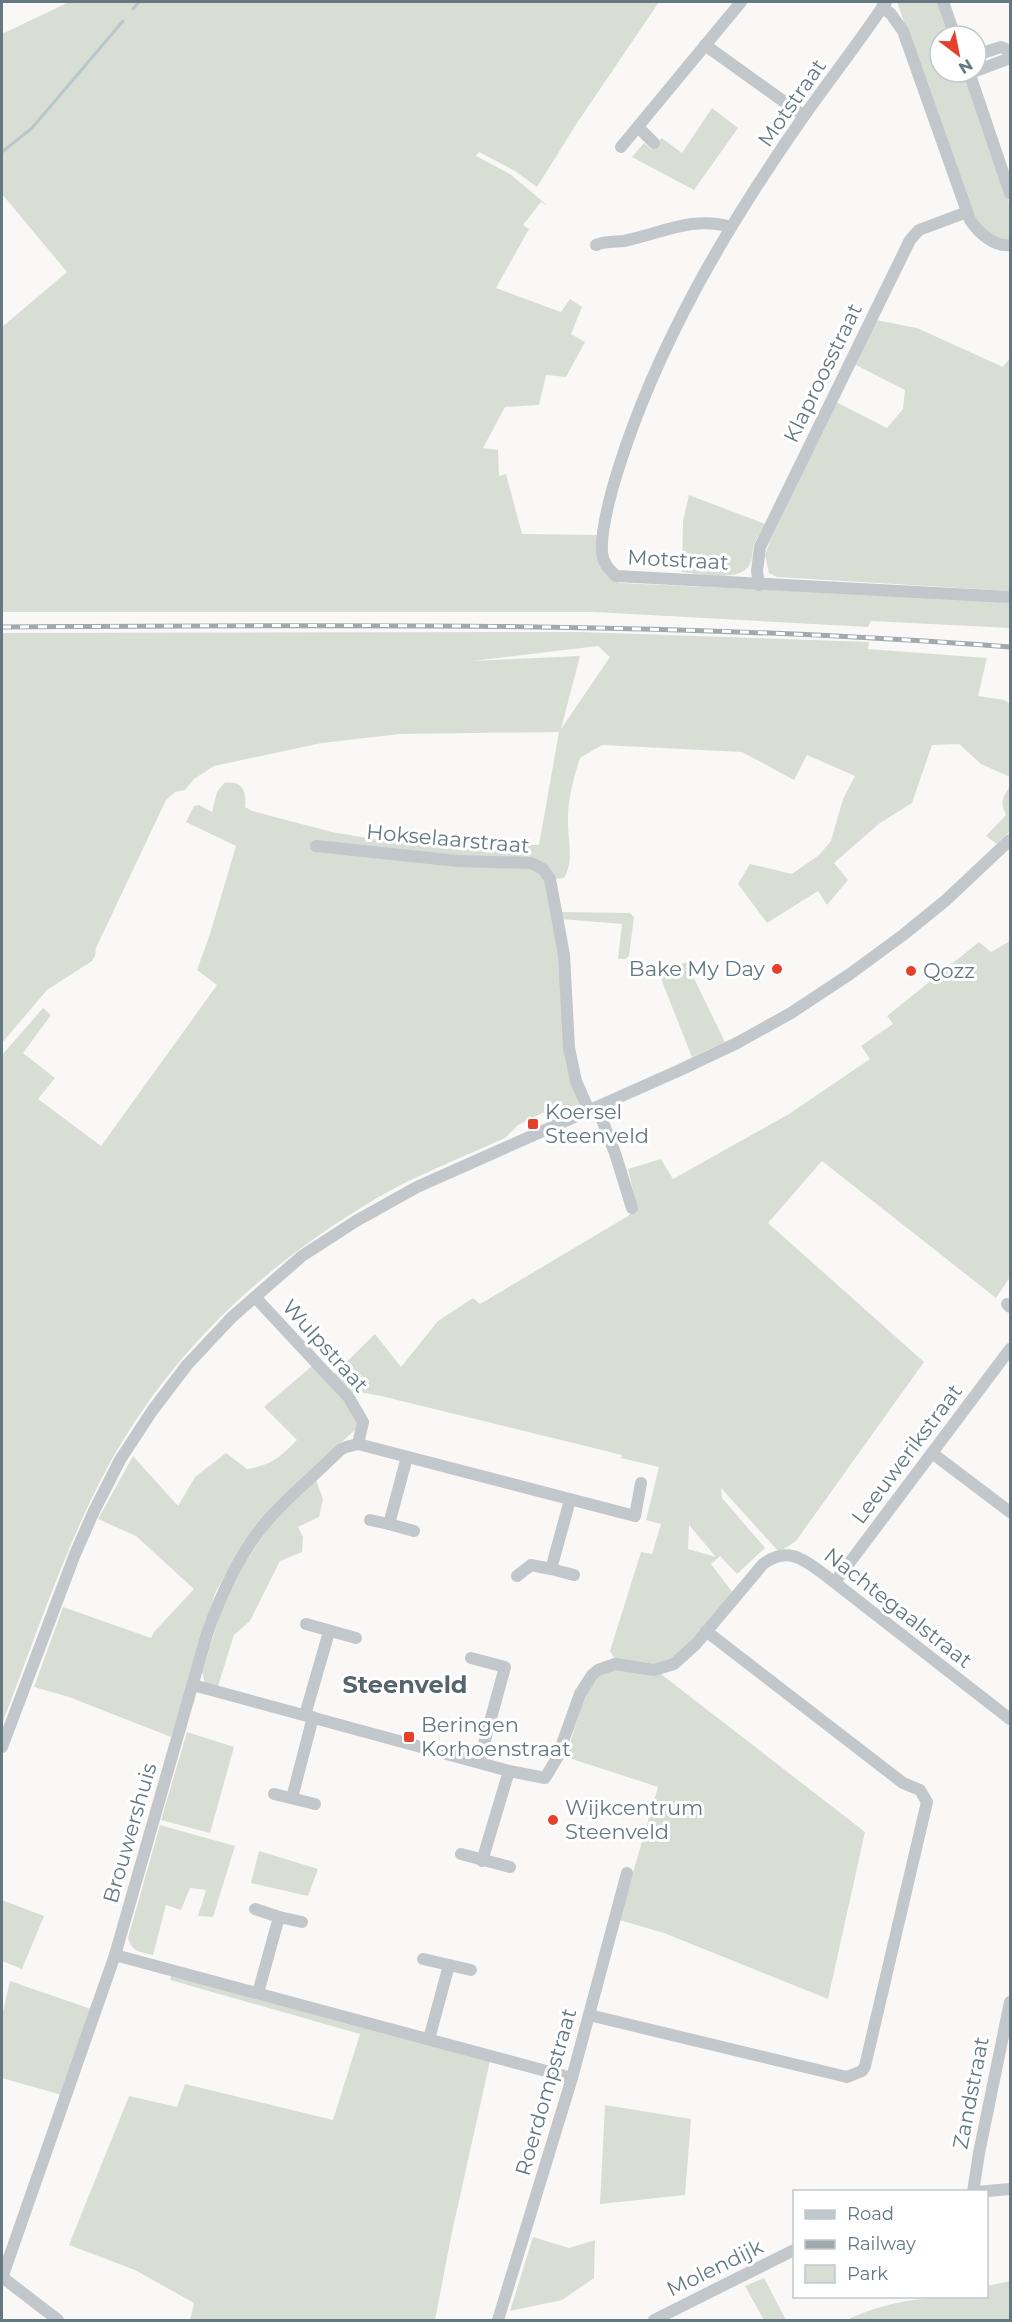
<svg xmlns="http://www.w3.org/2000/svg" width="1012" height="2322" font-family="Montserrat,sans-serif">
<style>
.green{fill:#d9ded5;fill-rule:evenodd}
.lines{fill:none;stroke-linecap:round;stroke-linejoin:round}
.stream{stroke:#b9c7ca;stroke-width:3}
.minor{stroke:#c1c7ca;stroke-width:12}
.rail-casing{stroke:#a0aaae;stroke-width:5}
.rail{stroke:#fff;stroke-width:3;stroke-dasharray:9;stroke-linecap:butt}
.poi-dot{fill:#e5412a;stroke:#fff;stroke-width:2}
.labels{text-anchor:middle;stroke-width:6;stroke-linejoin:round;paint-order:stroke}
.street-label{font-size:21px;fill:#637881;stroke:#fff}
.poi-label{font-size:21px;fill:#637881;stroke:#fff;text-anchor:start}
.quarter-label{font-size:24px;font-weight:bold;fill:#56656c;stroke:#fff}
</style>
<rect width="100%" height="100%" fill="#f9f8f6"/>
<!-- green -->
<g class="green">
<path d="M 69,2 L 659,2 L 577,123 L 537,187 L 515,171 L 479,152 L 476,156 L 510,174 L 548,206 L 541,202 L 523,225 L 529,229 L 496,288 L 561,312 L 570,299 L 582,307 L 571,334 L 585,342 L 566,377 L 546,375 L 539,405 L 505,407 L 483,448 L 498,450 L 499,476 L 506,474 L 522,534 L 599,535 C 602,556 598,574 620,583 L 1010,601 L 1010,628 L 871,621 L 868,627 L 594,612 L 2,612 L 2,327 L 67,272 L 2,194 L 2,34 Z"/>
<path d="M 897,2 L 938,2 L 950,36 L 940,36 L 940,72 L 963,72 L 1010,205 L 1010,240 L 994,239 L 973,216 Z"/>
<path d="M 712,108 L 738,128 L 694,190 L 632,157 L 644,143 L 651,149 L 662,138 L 682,153 Z"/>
<path d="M 876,320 L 917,328 L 1003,367 L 1010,358 L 1010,591 L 777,577 L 769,573 L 765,555 L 770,541 L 836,402 L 887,428 L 903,409 L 905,390 L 854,364 Z"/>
<path d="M 689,495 L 765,524 C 762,531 756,538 754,545 C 752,551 753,559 750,564 C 741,583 700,574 682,572 L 683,521 Z"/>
<path d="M 580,632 L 869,642 L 868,649 L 987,658 L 978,696 L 1004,700 L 1010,704 L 1010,777 L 981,764 L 959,744 L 932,745 L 912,803 L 880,823 L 834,863 L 848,880 L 827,905 L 818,891 L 767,923 L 738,884 L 750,864 L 792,874 L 819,855 L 831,841 L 843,799 L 855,776 L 807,755 L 794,780 L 742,752 L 602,745 L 580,758 C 574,776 568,799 568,818 C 567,838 575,860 564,878 L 555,879 L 530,867 L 540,873 L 546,881 L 561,957 L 562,1026 L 566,1064 L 580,1106 L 555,1108 L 536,1116 L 518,1125 L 505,1138 C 468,1155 429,1170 393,1189 C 270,1258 169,1350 103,1476 C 62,1555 34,1641 2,1724 L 2,1055 L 43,1008 L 51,1015 L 23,1053 L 55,1078 L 38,1099 L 101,1146 L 217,985 L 197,970 L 210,934 L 236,846 L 186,822 L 194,806 L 199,805 L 212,812 L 217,792 L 224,783 C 242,780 247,791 245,807 L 252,811 L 332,832 L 373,839 L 539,845 L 559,732 L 400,734 L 322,743 L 214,766 L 194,779 L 185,790 L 175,792 L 166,800 L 96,948 L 95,956 L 92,961 L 47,990 L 2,1043 L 2,633 ZM 598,646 L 610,657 L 561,729 L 580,656 L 472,661 Z"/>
<path d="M 1010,786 L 1010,831 L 997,844 L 986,836 L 1006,815 C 1000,802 1002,798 1010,786 Z"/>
<path d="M 560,912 L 630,913 L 634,917 L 629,956 L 625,959 L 618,959 L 622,924 L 561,919 Z"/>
<path d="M 1010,941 L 1010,1277 L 996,1298 L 822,1161 L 768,1223 L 924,1362 L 796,1541 L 779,1552 L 721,1488 L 722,1498 L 765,1548 L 737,1574 L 720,1556 L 711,1564 L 733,1593 L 676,1658 L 656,1666 L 616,1661 L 610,1651 L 641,1552 L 652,1554 L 661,1524 L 646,1520 L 659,1467 L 621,1458 L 622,1455 L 381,1396 L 360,1392 L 350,1394 L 332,1376 L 375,1334 L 401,1367 L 438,1321 L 473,1298 L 480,1304 L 628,1216 L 637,1208 L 628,1169 L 661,1159 L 673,1179 L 789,1114 L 870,1059 L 861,1046 L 893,1024 L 887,1016 L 979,942 L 991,952 ZM 689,1525 L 716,1557 L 688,1549 Z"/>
<path d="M 686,962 L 725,1042 L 692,1057 L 660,976 Z"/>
<path d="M 312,1366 L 353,1411 L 357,1420 L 355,1430 L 313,1468 L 238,1553 L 216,1591 L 171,1737 L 69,1697 L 34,1687 L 63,1607 L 151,1638 L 154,1632 L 194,1589 L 136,1536 L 98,1519 L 133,1456 L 178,1506 L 195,1477 L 226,1453 L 247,1469 C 272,1465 280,1457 297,1440 L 264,1407 Z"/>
<path d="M 316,1480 L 323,1499 L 319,1517 L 298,1527 L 303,1537 L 302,1552 L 280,1561 L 250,1621 L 234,1635 L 218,1686 L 205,1683 L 202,1672 L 223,1605 L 246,1561 L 272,1523 Z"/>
<path d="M 619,1669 L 661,1674 L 865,1832 L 828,1999 L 664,1933 L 619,1920 L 658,1787 L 566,1757 L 586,1690 C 594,1677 604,1671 619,1669 Z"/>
<path d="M 187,1732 L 234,1747 L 210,1833 L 161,1820 Z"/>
<path d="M 160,1825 L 235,1846 L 213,1917 L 198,1916 L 206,1890 L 190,1888 L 181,1910 L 166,1905 L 153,1955 C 140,1952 132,1952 128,1938 Z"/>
<path d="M 259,1851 L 318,1869 L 308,1896 L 251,1883 Z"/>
<path d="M 2,1900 L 44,1916 L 22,1969 L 2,1961 Z"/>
<path d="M 172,1974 L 490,2061 L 451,2237 L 435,2320 L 190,2320 L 194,2303 L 135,2270 L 69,2245 L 129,2096 L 177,2107 L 185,2084 L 333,2120 L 360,2034 L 170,1980 Z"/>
<path d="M 10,1981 L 91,2009 L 62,2095 L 2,2078 L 2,2016 Z"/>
<path d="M 605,2105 L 691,2119 L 685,2195 L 600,2204 Z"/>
<path d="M 533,2237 L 569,2248 L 595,2240 L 594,2278 L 562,2300 L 510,2311 Z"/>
<path d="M 764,2278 L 786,2320 L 764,2320 L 745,2286 Z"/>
<path d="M 1010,2281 L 1010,2320 L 847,2320 C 892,2298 937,2296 986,2296 L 987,2286 Z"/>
</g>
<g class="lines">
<!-- stream -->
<g class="stream">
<path d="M 133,9 L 139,2"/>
<path d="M 2,152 L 32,128 L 123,21"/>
</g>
<!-- minor -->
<g class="minor">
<path d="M 886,2 C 860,41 831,78 804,116 C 727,226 657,344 617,473 C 611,493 598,538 603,558 C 605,566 611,571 616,576 L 1010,597"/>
<path d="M 943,2 L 955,36"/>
<path d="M 882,7 L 891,14 L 903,31 L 970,220 C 979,233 994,247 1010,245"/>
<path d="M 705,45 L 804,116"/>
<path d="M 976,55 L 1001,47 L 1010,51"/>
<path d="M 976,71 L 1010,58"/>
<path d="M 969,72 L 1010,193"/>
<path d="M 638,127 L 654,143"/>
<path d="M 621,147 L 741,2"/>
<path d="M 596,245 C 605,241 614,242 624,241 C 660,234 693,215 731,227"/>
<path d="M 759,585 L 757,571 L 760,547 L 910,240 L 919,230 L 967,212"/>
<path d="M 316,846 L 458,861 L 531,863 L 543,869 L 550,879 L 564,955 L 569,1048 L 576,1081 L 589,1111"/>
<path d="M 597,1107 L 615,1153 L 632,1208"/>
<path d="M 255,1297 L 349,1398 L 363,1422 L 358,1444 L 635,1516 L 641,1483"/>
<path d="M 1007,1304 L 1010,1307"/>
<path d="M 932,1453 L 1010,1512"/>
<path d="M 407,1457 L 389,1524 L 414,1531"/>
<path d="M 570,1500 L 551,1569 L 574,1575"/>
<path d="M 370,1520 L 389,1524"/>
<path d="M 517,1576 L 531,1565 L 551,1569"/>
<path d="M 835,1582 L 1010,1349"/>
<path d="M 306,1624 L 356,1638"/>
<path d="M 471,1658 L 505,1667 L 479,1762"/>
<path d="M 193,1685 L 509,1771 L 545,1778 L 557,1758 L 580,1694 L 592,1675 L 598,1670 L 615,1664 L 654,1670 L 674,1664 L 696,1644 L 763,1564 C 788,1546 803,1559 825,1575 L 1010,1719"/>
<path d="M 305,1715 L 329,1632"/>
<path d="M 2,1747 L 75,1554 L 94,1511 L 120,1460 L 152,1411 L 187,1365 L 232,1317 L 302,1256 L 356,1221 L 417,1187 L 680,1070 L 737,1043 L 791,1013 L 850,974 L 903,935 L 945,901 L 1010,840"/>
<path d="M 274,1794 L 315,1804"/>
<path d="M 292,1798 L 313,1717"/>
<path d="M 461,1854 L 510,1867"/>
<path d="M 482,1861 L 509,1771"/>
<path d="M 255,1909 L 279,1917 L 258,1993"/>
<path d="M 279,1917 L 302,1922"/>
<path d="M 115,1955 L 572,2078"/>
<path d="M 423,1959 L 471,1970"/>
<path d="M 589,2015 L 847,2077 L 862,2071 L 865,2066 L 927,1802 L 920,1790 L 903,1783 L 706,1631"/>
<path d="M 429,2039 L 449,1965"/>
<path d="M 973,2192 L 979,2153 L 1010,2002"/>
<path d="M 976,2192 L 1010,2189"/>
<path d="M 2,2277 L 58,2320"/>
<path d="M 2,2278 L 115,1955 L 207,1634 C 221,1594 239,1554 267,1521 C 289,1496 316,1474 340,1450 L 346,1447 L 358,1444"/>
<path d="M 498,2320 L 572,2078 L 627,1873"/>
<path d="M 654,2320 L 794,2250"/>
</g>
<defs>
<path id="rail" d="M 2,627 C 338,625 674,621 1010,647"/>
</defs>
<!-- rail casing -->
<use href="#rail" class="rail-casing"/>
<!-- rail -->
<use href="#rail" class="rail"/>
</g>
<!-- markers -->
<g class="poi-dot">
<circle cx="777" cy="969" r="6"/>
<circle cx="911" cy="971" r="6"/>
<rect x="527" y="1118" width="12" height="12" rx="3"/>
<rect x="403" y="1731" width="12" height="12" rx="3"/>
<circle cx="553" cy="1820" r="6"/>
</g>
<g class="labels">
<!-- street labels -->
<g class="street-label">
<text transform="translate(792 103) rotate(-55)" y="7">Motstraat</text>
<text transform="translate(823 373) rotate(-64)" y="7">Klaproosstraat</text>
<text transform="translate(678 560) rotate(3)" y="7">Motstraat</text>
<text transform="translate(448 839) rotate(5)" y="7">Hokselaarstraat</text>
<text transform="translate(325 1346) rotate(48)" y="7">Wulpstraat</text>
<text transform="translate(907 1454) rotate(-53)" y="7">Leeuwerikstraat</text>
<text transform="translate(898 1608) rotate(38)" y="7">Nachtegaalstraat</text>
<text transform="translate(130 1833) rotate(-74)" y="7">Brouwershuis</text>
<text transform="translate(546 2092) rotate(-74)" y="7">Roerdompstraat</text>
<text transform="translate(971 2093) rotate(-79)" y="7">Zandstraat</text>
<text transform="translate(715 2268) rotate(-26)" y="7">Molendijk</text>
</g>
<!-- poi labels -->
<g class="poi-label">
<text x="765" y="976" text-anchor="end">Bake My Day</text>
<text x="923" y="978">Qozz</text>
<text x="545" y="1119">Koersel<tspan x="545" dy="24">Steenveld</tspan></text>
<text x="421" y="1732">Beringen<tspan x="421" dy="24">Korhoenstraat</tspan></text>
<text x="565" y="1815">Wijkcentrum<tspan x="565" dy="24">Steenveld</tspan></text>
</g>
<!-- quarter labels -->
<g class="quarter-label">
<text x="405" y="1693">Steenveld</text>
</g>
</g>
<!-- border -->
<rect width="1012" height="2322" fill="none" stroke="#637881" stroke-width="6"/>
<!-- legend -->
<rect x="793" y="2190" width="195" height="108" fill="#ffffff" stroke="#c1c9cd" stroke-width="1.5"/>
<rect x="805" y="2210" width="30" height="9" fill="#c1c7ca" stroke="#c1c9cd" stroke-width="1.5"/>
<text x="847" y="2220" font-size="18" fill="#637881">Road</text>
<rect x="805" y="2240" width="30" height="9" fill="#a0aaae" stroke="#c1c9cd" stroke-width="1.5"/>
<text x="847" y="2250" font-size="18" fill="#637881">Railway</text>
<rect x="805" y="2265" width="30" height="18" fill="#d9ded5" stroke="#c1c9cd" stroke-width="1.5"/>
<text x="847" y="2280" font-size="18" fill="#637881">Park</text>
<!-- north arrow -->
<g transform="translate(958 54) rotate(148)"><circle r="28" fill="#ffffff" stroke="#c1c9cd" stroke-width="1.5"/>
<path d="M0-4.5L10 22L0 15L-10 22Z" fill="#e5412a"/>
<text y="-9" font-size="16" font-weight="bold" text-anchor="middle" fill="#637881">N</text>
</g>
</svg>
